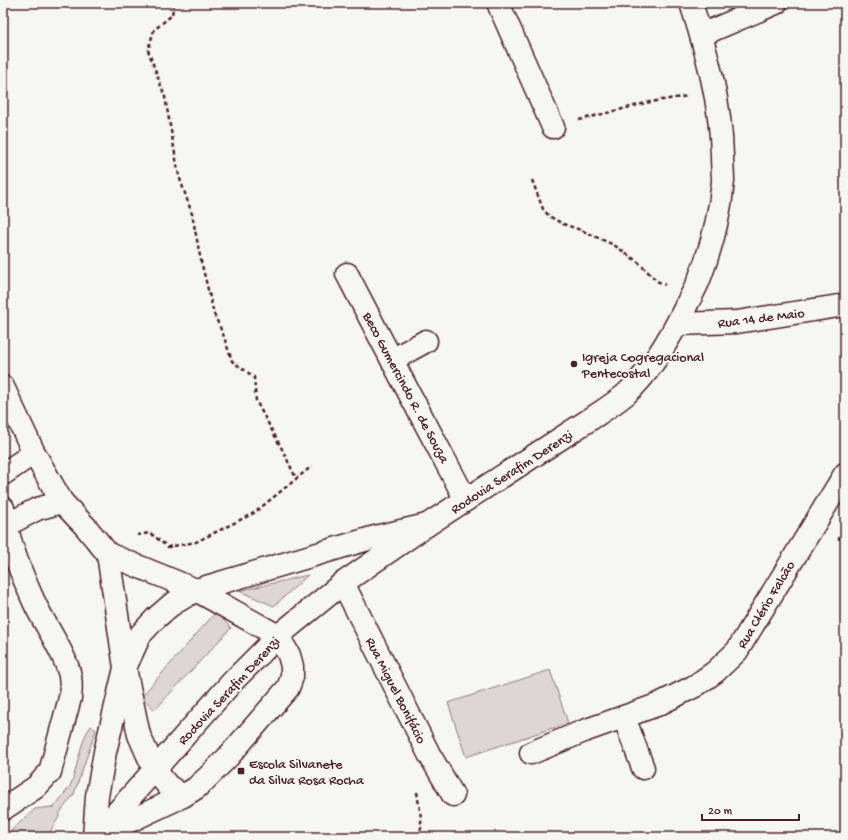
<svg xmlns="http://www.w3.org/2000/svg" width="848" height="840" font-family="'Gochi Hand',sans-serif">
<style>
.green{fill:#ddd6d5;stroke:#947a80}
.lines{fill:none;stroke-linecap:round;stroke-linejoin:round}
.minor-casing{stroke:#4a1f2b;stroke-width:25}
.major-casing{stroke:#4a1f2b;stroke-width:25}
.path{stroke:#4a1f2b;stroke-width:2.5;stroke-dasharray:4 3;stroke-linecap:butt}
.minor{stroke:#f6f6f2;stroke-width:22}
.major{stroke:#f6f6f2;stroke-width:22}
.poi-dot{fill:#4a1f2b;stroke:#f6f6f2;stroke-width:1.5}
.labels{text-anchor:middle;stroke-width:4;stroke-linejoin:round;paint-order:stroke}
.street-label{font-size:14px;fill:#4a1f2b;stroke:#f6f6f2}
.poi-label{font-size:14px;fill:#4a1f2b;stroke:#f6f6f2;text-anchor:start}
</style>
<rect width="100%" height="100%" fill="#f6f6f2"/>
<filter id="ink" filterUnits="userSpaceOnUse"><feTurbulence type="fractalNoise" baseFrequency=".025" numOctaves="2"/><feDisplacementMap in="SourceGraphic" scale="8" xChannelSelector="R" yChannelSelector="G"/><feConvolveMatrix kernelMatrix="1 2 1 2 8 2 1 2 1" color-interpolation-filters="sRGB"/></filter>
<g filter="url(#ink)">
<!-- green -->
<g class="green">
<path d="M 308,575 L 274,606 L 239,591 Z"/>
<path d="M 216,612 L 231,628 C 206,655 180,682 155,710 L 141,697 Z"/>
<path d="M 550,670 L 568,723 L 466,757 L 448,703 Z"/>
<path d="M 91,726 L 96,730 L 74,794 L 59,814 L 60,815 L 47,837 L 4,837 L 35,809 L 51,807 L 53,808 C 59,801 65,793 70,786 C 78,769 79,742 91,726 Z"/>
</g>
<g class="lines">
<defs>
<g id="minor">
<path d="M 498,3 L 553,127"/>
<path d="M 701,35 L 776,3"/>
<path d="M 347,274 L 407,389 L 466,500"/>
<path d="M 678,324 L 737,322 L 845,305"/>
<path d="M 392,360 L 426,341"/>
<path d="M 3,387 L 34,453 L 62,502 L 85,526 L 108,554 L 196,590 L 278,636 L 289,655 L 292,666 L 292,677 L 288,688 L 228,757 L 207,778 L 196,788 L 183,796 L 96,837"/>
<path d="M 3,474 L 34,453"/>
<path d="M 3,508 C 8,542 21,573 35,604 C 45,625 66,655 70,676 C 71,683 71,690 70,698 L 50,772 L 36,787 L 3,809"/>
<path d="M 3,527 L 37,509 L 62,502"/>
<path d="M 108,554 L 125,668 L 139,735 L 154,769 L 168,786 L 183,796"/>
<path d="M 343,583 L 429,754 L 453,795"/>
<path d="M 624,717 L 643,768"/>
<path d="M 531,753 L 584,731 L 657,705 L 695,686 L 715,672 L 737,651 L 845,474"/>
<path d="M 94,837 L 97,796 L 105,752 L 125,668 L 140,635 L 156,618 L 171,605 L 196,590 L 375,537 L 427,525"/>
</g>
<path id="major" d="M 95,837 L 233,681 L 278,636 L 343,583 L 427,525 L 589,420 C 601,412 614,404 626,394 C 652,371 673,333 688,302 C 692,294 697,286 700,277 C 712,246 720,214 723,181 C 723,173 722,164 722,156 C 721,104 707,53 691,3"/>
</defs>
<!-- minor casing -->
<use href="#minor" class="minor-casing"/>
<!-- major casing -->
<use href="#major" class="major-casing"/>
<!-- path -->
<g class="path">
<path d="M 174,3 L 172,15 L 154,30 L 148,50 L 165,97 L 179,176 L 192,214 L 201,261 L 214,314 L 223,334 L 232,361 L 254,377 L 256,401 L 281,447 L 296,478"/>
<path d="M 579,120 L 650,102 L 688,96"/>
<path d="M 532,180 L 543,209 L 549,216 L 563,224 L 581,230 L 614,245 L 638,262 L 657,281 L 665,285"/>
<path d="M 137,535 L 150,533 L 168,547 L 196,542 L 254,513 L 312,466"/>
<path d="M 838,538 L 845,541"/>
<path d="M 417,792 C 419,808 424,822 419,837"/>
</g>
<!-- minor -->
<use href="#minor" class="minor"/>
<!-- major -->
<use href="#major" class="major"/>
</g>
</g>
<!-- markers -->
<g class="poi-dot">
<circle cx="574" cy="364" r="4"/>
<rect x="237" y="767" width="8" height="8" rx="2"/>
</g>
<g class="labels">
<!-- street labels -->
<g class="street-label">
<text transform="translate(761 317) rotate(-7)" y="5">Rua 14 de Maio</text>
<text transform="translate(407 387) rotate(62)" y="5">Beco Gumercindo R. de Souza</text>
<text transform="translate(511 471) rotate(-33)" y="5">Rodovia Serafim Derenzi</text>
<text transform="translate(765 604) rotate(-59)" y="5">Rua Clério Falcão</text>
<text transform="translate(228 690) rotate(-47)" y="5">Rodovia Serafim Derenzi</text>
<text transform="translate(397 690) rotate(63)" y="5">Rua Miguel Bonifácio</text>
</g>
<!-- poi labels -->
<g class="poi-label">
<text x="582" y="361">Igreja Cogregacional<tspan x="582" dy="16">Pentecostal</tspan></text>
<text x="249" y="768">Escola Silvanete<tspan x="249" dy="16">da Silva Rosa Rocha</tspan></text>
</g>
</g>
<!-- margin -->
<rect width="848" height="840" fill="none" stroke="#f6f6f2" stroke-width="16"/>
<rect x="8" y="8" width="832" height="824" fill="none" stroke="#4a1f2b" stroke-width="1.5" filter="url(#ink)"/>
<!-- scale -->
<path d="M702 814v6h97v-6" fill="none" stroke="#4a1f2b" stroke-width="2"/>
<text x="708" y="814" font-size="12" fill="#4a1f2b" stroke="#f6f6f2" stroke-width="3" paint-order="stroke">20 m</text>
</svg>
